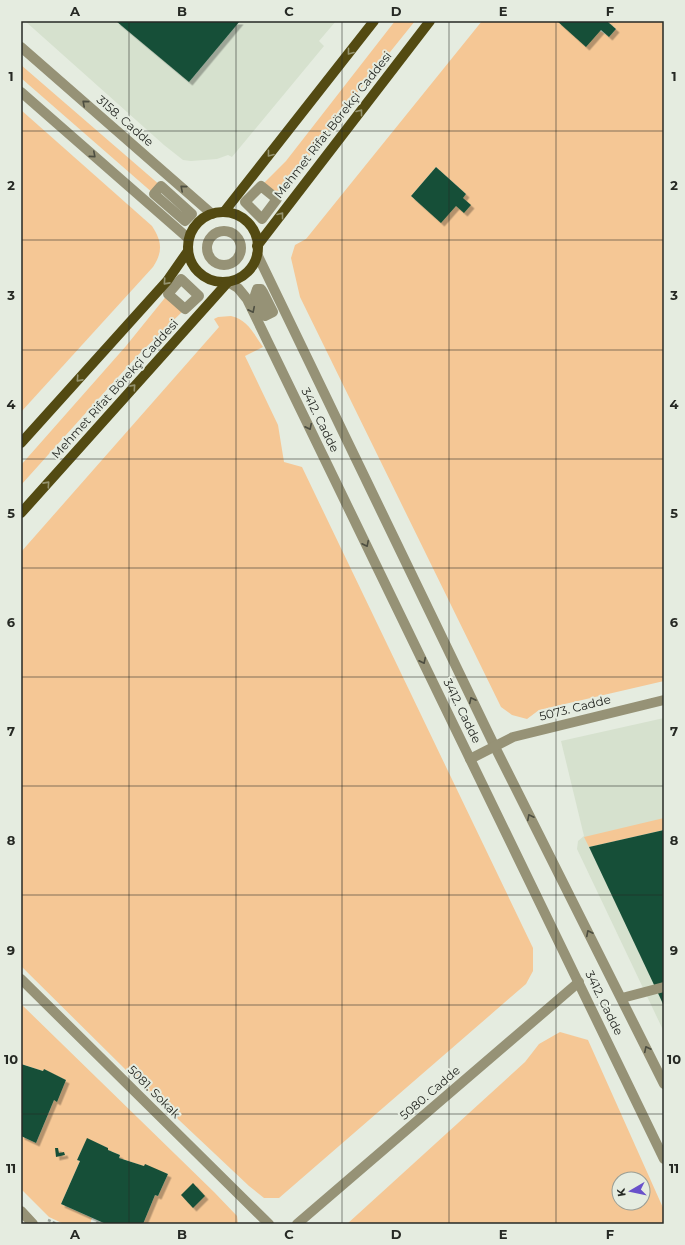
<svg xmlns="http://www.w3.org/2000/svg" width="685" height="1245" font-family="Montserrat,sans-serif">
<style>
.built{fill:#d6e1ce}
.green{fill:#f5c795;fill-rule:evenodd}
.building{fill:#185039;filter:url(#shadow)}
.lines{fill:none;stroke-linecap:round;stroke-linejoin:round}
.path{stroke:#9ea49b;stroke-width:2.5;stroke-dasharray:3 2;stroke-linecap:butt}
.minor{stroke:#969276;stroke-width:10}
.major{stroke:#534a12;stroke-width:10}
.oneway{stroke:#95936f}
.oneway2{stroke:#4d4e41}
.grid{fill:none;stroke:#262924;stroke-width:1;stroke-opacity:0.55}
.labels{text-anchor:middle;stroke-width:4;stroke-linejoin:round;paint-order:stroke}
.street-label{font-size:12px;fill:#262924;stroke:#e5ece0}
.neatline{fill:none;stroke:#262924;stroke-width:1.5}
.grid-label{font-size:13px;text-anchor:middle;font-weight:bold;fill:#262924}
</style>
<defs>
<filter id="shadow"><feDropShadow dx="3.5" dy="3.5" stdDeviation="0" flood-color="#0004"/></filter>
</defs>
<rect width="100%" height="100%" fill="#e5ece0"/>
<!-- built -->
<g class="built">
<path d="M 25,21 L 336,21 L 319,41 L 324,46 L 232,157 L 228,155 L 217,159 L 191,161 L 183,160 L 164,145 Z"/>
<path d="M 664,718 L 664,1032 L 577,849 L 578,841 L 584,836 L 561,741 Z"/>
</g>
<!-- green -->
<g class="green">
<path d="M 395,21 L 415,21 L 345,108 L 277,199 L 261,186 L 286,161 Z"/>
<path d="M 482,21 C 514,21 585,15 609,37 L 616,29 L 608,22 L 609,21 L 664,21 L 664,681 L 539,710 L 527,719 L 512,715 L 501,707 L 300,297 L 291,258 L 295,245 L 306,239 ZM 436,167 L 466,194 L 441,222 L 411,196 Z"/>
<path d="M 21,65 L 161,186 L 154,194 L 21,78 Z"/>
<path d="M 21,110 L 152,226 C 162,241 163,252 153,267 L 21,412 Z"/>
<path d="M 168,294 L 185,309 L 137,356 L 21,485 L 21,465 L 126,346 Z"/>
<path d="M 231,316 C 248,320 254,334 263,347 L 245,356 L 278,425 L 284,462 L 302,467 L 533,948 L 533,971 L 526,984 L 279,1198 L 264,1198 L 249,1186 L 128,1072 L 21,966 L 21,552 L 219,327 L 214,319 L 218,317 Z"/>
<path d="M 664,818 L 664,830 L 589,847 L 584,837 Z"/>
<path d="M 21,1004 L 214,1192 L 237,1216 L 238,1224 L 143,1224 L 155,1195 L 158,1196 L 168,1174 L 119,1158 L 120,1155 L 108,1150 L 108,1148 L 87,1139 L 77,1160 L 80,1161 L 61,1204 L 92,1218 L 90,1224 L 64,1224 L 49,1217 L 21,1189 L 21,1136 L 36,1143 L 54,1100 L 57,1101 L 66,1080 L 44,1070 L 43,1071 L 21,1064 Z"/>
<path d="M 560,1032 L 588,1040 L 664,1210 L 664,1224 L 347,1224 L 525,1062 L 539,1044 ZM 619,1179 L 643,1179 L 643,1203 L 619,1203 Z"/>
</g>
<!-- building -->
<g class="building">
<path d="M 116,21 L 240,21 L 189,82 Z"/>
<path d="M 557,21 L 609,21 L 608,22 L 616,29 L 609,37 L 601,30 L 586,47 Z"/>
<path d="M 436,167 L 466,194 L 463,198 L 471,205 L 464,213 L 456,206 L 441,223 L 411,196 Z"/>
<path d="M 664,830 L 664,1006 L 589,847 Z"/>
<path d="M 21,1064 L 43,1071 L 44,1069 L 66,1080 L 57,1102 L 54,1100 L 36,1143 L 21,1136 Z"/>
<path d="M 87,1138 L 108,1148 L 108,1150 L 120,1155 L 119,1158 L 144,1166 L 145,1164 L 168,1174 L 158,1196 L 155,1195 L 143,1224 L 106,1224 L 61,1204 L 80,1161 L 77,1160 Z"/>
<path d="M 55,1148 L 58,1148 L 59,1153 L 64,1152 L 65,1155 L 56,1157 Z"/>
<path d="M 193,1183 L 205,1196 L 193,1208 L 181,1195 Z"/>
</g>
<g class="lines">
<!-- path -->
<g class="path">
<path d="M 48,1220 L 57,1224"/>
<path d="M 97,1224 L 98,1221"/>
</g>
<!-- minor -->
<g class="minor">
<path d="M 21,47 L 212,214"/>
<path d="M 21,92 L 189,239"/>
<path d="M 161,186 L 192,214 L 185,221 L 154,194 Z"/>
<path d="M 261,186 L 277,199 L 262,219 L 245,202 Z"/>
<circle cx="224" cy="248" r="17"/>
<path d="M 257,254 L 494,745 L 664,1084"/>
<path d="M 181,279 L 199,296 L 185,309 L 168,294 Z"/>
<path d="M 228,282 L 238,288 L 247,299 L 664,1159"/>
<path d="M 257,289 L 261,289 L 263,292 L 273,312 L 265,316 L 255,295 Z"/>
<path d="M 470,759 L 513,737 L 664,700"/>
<path d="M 21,979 L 269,1224"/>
<path d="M 622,998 L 664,987"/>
<path d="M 21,1211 L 33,1224"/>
<path d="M 297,1224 L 579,982"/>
</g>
<!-- major -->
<g class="major">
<path d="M 224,212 L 374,21"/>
<circle cx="223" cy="247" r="35"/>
<path d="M 257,246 L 430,21"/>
<path d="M 21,443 L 167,281 L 188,251"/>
<path d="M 21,513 L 228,282"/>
</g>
</g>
<!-- one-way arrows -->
<defs><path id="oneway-chevron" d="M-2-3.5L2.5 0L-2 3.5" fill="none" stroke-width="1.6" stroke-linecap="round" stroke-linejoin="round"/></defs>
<g class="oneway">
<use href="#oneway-chevron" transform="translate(350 52) rotate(128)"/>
<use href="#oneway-chevron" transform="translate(360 112) rotate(-52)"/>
<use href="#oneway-chevron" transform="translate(270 154) rotate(128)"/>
<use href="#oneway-chevron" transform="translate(281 215) rotate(-52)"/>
<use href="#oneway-chevron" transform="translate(166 282) rotate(132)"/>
<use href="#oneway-chevron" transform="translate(79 379) rotate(132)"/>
<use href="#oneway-chevron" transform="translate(133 387) rotate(-48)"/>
<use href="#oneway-chevron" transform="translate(47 484) rotate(-48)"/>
</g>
<g class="oneway2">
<use href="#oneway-chevron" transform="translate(85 103) rotate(-139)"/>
<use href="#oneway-chevron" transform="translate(93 155) rotate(41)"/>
<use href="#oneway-chevron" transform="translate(183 188) rotate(-139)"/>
<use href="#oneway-chevron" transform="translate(252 310) rotate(64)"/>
<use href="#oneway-chevron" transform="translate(309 427) rotate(64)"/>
<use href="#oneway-chevron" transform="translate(366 544) rotate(64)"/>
<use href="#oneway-chevron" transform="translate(423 661) rotate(64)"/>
<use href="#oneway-chevron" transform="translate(472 700) rotate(-116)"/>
<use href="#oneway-chevron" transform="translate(530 817) rotate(-117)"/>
<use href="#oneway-chevron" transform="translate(589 933) rotate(-117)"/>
<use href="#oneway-chevron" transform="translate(647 1049) rotate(-116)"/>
</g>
<!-- grid -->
<path class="grid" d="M 129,21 L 129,1224M 236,21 L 236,1224M 342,21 L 342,1224M 449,21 L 449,1224M 556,21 L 556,1224M 21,131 L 664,131M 21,240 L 664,240M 21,350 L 664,350M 21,459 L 664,459M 21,568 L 664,568M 21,677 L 664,677M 21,786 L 664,786M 21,895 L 664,895M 21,1005 L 664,1005M 21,1114 L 664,1114"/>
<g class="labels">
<!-- street labels -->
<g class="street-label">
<text transform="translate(125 121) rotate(41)" y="4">3158. Cadde</text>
<text transform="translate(333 125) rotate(-52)" y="4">Mehmet Rifat Börekçi Caddesi</text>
<text transform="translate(115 389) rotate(-48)" y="4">Mehmet Rifat Börekçi Caddesi</text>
<text transform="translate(320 420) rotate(64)" y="4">3412. Cadde</text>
<text transform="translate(575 708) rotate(-14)" y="4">5073. Cadde</text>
<text transform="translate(462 711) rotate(64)" y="4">3412. Cadde</text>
<text transform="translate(604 1003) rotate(64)" y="4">3412. Cadde</text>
<text transform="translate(154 1092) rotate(45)" y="4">5081. Sokak</text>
<text transform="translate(430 1093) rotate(-41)" y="4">5080. Cadde</text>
</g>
</g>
<!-- border -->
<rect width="685" height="1245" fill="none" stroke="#e5ece0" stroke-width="44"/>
<!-- north arrow -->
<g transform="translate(631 1191) rotate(261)"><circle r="19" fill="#e5ece0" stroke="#999e95"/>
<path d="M0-3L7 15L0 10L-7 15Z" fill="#6951ca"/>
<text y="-6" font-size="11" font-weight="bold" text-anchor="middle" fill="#262924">K</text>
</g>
<rect x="22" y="22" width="641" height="1201" class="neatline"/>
<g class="grid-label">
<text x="75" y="16">A</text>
<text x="182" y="16">B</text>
<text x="289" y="16">C</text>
<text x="396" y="16">D</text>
<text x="503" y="16">E</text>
<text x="610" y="16">F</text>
<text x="11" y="81">1</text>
<text x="674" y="81">1</text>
<text x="11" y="190">2</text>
<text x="674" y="190">2</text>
<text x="11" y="300">3</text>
<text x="674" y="300">3</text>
<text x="11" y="409">4</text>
<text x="674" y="409">4</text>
<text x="11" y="518">5</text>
<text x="674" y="518">5</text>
<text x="11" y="627">6</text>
<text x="674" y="627">6</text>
<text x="11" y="736">7</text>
<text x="674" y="736">7</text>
<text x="11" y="845">8</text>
<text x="674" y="845">8</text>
<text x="11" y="955">9</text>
<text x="674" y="955">9</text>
<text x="11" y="1064">10</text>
<text x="674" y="1064">10</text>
<text x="11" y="1173">11</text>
<text x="674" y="1173">11</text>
<text x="75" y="1239">A</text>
<text x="182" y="1239">B</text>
<text x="289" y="1239">C</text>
<text x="396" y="1239">D</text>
<text x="503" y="1239">E</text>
<text x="610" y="1239">F</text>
</g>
</svg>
